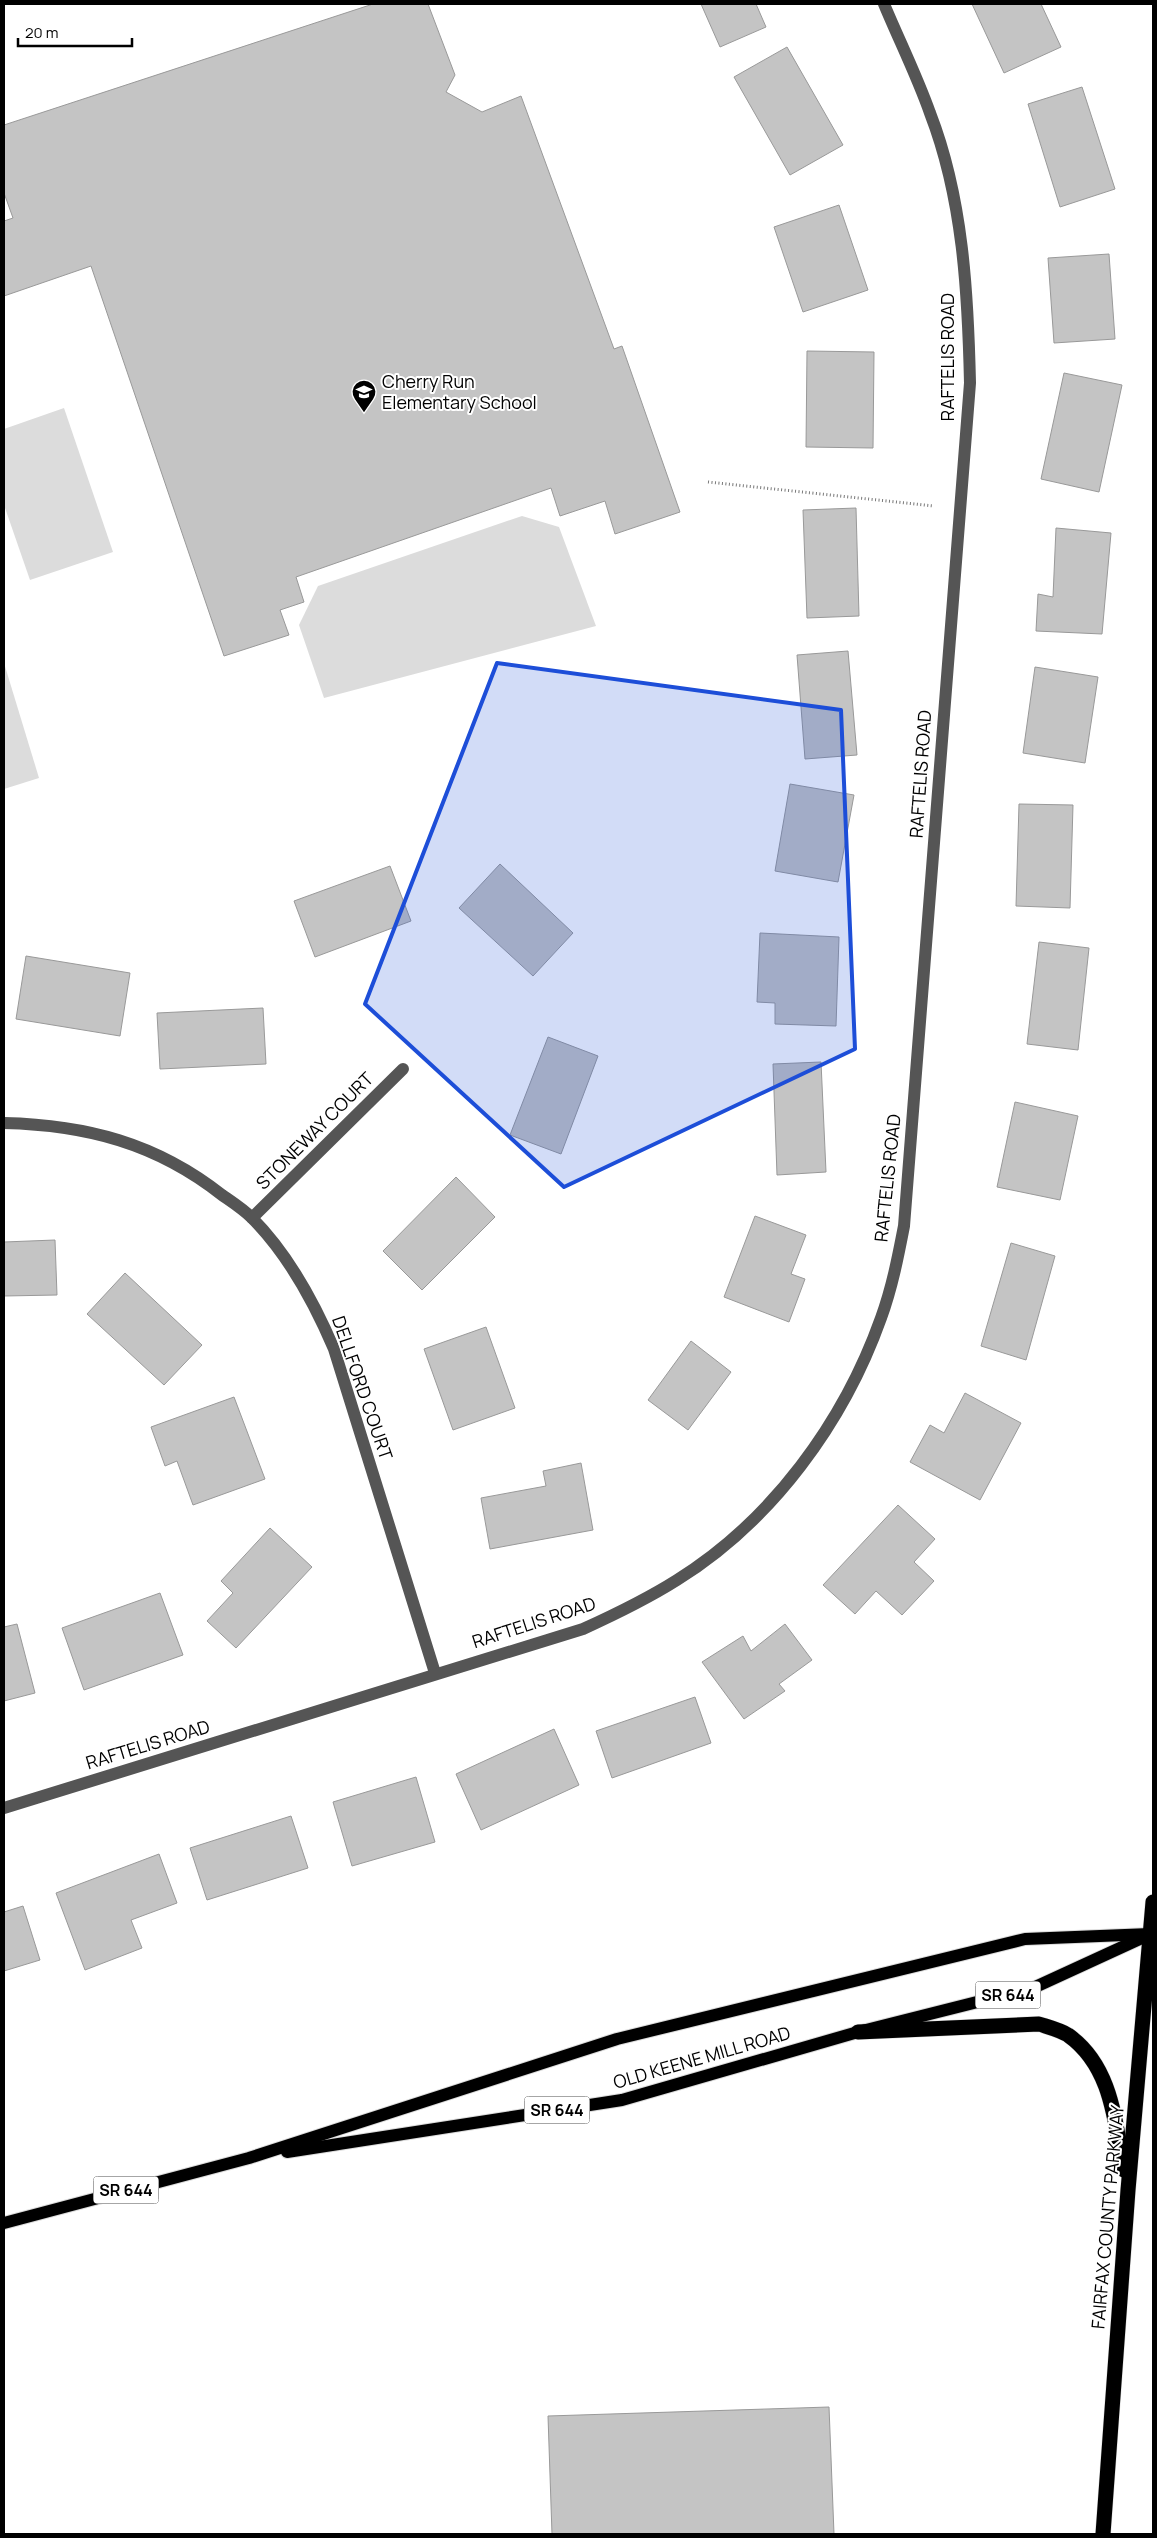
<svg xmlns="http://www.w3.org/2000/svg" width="1157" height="2538" font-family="Manrope,sans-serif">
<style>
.green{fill:#dcdcdc}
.building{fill:#c4c4c4;stroke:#999}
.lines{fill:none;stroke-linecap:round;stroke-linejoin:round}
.major-casing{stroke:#dbdbdb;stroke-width:14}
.highway-casing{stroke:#dbdbdb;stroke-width:16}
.path{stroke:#777;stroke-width:3;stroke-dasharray:1 2.5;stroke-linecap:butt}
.minor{stroke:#555;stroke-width:12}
.major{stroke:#000;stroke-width:12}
.highway{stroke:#000;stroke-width:15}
.marked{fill:#1d4ed8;fill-opacity:0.2;stroke:#1d4ed8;stroke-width:4;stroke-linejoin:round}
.labels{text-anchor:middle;stroke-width:4;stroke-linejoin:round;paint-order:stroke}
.shield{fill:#fff;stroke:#4c4c4c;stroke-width:1}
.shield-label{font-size:16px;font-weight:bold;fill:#000}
.street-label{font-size:18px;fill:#000;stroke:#fff}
.poi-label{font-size:18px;fill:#000;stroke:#fff;text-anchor:start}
</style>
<rect width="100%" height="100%" fill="#fff"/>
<!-- green -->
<g class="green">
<path d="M 64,408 L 113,552 L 30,580 L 4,505 L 4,429 Z"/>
<path d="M 522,516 L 559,527 L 596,626 L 324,698 L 299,625 L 318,586 Z"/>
<path d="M 4,663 L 39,778 L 4,789 Z"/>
</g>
<!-- building -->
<g class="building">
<path d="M 373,4 L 428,4 L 455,75 L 446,92 L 482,112 L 521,96 L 614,349 L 622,346 L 680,512 L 615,534 L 605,501 L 560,516 L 551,488 L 296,577 L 304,602 L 280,610 L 289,635 L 224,656 L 91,266 L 4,296 L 4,221 L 13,218 L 4,193 L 4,125 Z"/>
<path d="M 701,4 L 756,4 L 766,27 L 720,47 Z"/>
<path d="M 972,4 L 1041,4 L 1061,47 L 1004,73 Z"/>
<path d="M 787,47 L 843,145 L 790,175 L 734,77 Z"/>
<path d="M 1082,87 L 1115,189 L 1060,207 L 1028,104 Z"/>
<path d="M 839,205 L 868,290 L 803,312 L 774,227 Z"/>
<path d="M 1109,254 L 1115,339 L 1054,343 L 1048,258 Z"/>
<path d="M 807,351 L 874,352 L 873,448 L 806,447 Z"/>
<path d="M 1064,373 L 1122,385 L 1099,492 L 1041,479 Z"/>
<path d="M 856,508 L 859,616 L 807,618 L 803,510 Z"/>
<path d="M 1056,528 L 1111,533 L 1102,634 L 1036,631 L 1038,594 L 1053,597 Z"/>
<path d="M 848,651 L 857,755 L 805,759 L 797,655 Z"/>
<path d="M 1035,667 L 1098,677 L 1085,763 L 1023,753 Z"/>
<path d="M 790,784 L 854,795 L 838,882 L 775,871 Z"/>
<path d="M 1019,804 L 1073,805 L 1070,908 L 1016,906 Z"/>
<path d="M 500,864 L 573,933 L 533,976 L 459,908 Z"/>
<path d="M 390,866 L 411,921 L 315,957 L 294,901 Z"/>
<path d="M 760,933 L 839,937 L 836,1026 L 775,1024 L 775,1003 L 757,1002 Z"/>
<path d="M 1039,942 L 1089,948 L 1078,1050 L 1027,1044 Z"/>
<path d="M 26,956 L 130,973 L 120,1036 L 16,1019 Z"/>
<path d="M 263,1008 L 266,1064 L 160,1069 L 157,1013 Z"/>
<path d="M 548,1037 L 598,1056 L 561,1154 L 510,1135 Z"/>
<path d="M 821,1062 L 826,1172 L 777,1175 L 773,1064 Z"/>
<path d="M 1015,1102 L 1078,1116 L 1060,1200 L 997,1187 Z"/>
<path d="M 456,1177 L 495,1217 L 422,1290 L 383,1251 Z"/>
<path d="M 755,1216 L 806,1235 L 791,1274 L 805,1279 L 789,1322 L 724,1297 Z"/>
<path d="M 55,1240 L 57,1295 L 4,1296 L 4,1242 Z"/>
<path d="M 1011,1243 L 1055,1256 L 1026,1360 L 981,1346 Z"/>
<path d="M 125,1273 L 202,1345 L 164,1385 L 87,1314 Z"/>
<path d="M 486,1327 L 515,1408 L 453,1430 L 424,1349 Z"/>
<path d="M 691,1341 L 731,1372 L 688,1430 L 648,1400 Z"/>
<path d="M 965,1393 L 1021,1423 L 980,1500 L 910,1462 L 930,1425 L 944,1433 Z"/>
<path d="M 234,1397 L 265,1479 L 193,1505 L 177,1461 L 165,1466 L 151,1427 Z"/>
<path d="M 581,1463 L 593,1530 L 490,1549 L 481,1498 L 546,1486 L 543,1471 Z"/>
<path d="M 898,1505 L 935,1539 L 914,1562 L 934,1581 L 902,1615 L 876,1591 L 855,1614 L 823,1585 Z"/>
<path d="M 270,1528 L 312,1567 L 236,1648 L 207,1621 L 233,1593 L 221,1581 Z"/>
<path d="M 160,1593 L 183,1655 L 84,1690 L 62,1628 Z"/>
<path d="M 17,1624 L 35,1693 L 4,1701 L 4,1627 Z"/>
<path d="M 785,1624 L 812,1660 L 779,1684 L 785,1691 L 744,1719 L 702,1662 L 743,1636 L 751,1651 Z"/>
<path d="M 695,1697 L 711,1743 L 612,1778 L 596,1731 Z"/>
<path d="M 554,1729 L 579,1785 L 481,1830 L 456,1774 Z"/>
<path d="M 416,1777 L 435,1842 L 352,1866 L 333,1802 Z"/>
<path d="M 291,1816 L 308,1868 L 207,1900 L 190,1848 Z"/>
<path d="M 159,1854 L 177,1903 L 131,1920 L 142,1948 L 85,1970 L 56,1893 Z"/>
<path d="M 23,1906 L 40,1960 L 4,1971 L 4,1912 Z"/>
<path d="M 829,2407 L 834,2534 L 552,2534 L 548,2416 Z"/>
</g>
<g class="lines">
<defs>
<g id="major">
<path d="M 287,2152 L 622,2100 L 858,2032 L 1033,1988 L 1144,1937"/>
<path d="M 4,2223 L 249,2158 L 617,2039 L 1025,1939 L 1150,1934"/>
</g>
<g id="highway">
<path d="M 858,2032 L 1039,2024 C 1048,2027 1060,2030 1068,2035 C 1112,2066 1115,2122 1124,2170"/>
<path d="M 1103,2534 L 1128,2190 L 1153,1902"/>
</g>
</defs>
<!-- major casing -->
<use href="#major" class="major-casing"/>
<!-- highway casing -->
<use href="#highway" class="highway-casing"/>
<!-- path -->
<path class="path" d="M 708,482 L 934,506"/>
<!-- minor -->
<g class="minor">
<path d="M 4,1123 C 86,1125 156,1143 222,1195 C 232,1202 243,1209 252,1218 C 288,1254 314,1302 334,1349 L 435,1673"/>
<path d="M 252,1218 L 403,1069"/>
<path d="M 4,1808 L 583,1629 C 616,1614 647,1599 677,1580 C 772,1521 844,1422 881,1318 C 892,1288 898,1257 904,1226 L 970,383 C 968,293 963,198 930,113 C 917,76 899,40 884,4"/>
</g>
<!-- major -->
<use href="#major" class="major"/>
<!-- highway -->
<use href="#highway" class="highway"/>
</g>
<!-- marked area -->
<path class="marked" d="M 497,663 L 841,710 L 855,1049 L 564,1187 L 365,1004 Z"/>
<!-- icons -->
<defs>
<symbol id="school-pin" viewBox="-11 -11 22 30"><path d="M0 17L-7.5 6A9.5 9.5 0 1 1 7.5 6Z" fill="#000" stroke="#fff"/><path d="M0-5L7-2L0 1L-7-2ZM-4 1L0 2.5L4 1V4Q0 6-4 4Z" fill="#fff"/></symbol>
</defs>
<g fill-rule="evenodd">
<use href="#school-pin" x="350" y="378" width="28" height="38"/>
</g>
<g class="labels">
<!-- shield labels -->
<g class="shield">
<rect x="975.5" y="1981.5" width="65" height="27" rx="4"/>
<rect x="524.5" y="2096.5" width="65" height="27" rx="4"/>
<rect x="93.5" y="2176.5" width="65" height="27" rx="4"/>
</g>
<g class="shield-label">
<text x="1008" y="2001">SR 644</text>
<text x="557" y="2116">SR 644</text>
<text x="126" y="2196">SR 644</text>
</g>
<!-- street labels -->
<g class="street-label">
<text transform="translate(948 357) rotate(-90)" y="6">RAFTELIS ROAD</text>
<text transform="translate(921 774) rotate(-86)" y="6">RAFTELIS ROAD</text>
<text transform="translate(315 1131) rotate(-45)" y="6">STONEWAY COURT</text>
<text transform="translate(888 1178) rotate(-84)" y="6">RAFTELIS ROAD</text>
<text transform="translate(362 1388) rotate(71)" y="6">DELLFORD COURT</text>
<text transform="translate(534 1623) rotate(-18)" y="6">RAFTELIS ROAD</text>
<text transform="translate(148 1745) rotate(-17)" y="6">RAFTELIS ROAD</text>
<text transform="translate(702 2058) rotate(-16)" y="6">OLD KEENE MILL ROAD</text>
<text transform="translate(1108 2217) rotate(-85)" y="6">FAIRFAX COUNTY PARKWAY</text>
</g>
<!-- poi labels -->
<g class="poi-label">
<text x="382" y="388">Cherry Run<tspan x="382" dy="21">Elementary School</tspan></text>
</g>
</g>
<!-- border -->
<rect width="1157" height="2538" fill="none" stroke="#000000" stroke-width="10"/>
<!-- scale -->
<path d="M18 38v8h114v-8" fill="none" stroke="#000000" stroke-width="2.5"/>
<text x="25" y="38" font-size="15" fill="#000000" stroke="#ffffff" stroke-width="4" paint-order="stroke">20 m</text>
</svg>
